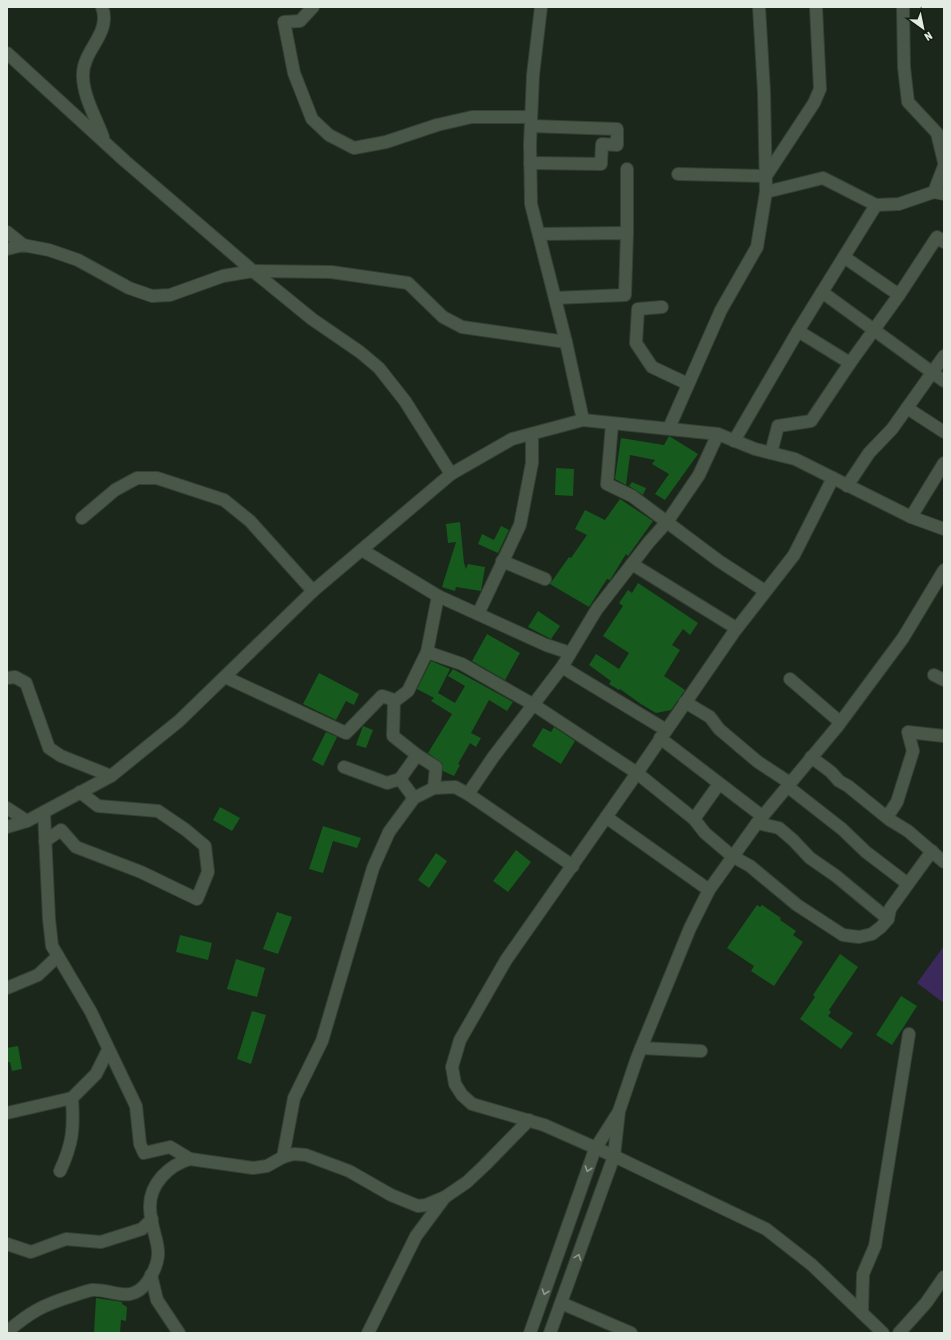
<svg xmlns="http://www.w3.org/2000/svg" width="951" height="1340" font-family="'Asap Condensed',sans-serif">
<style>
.green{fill:#3b295b}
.building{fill:#165b1d}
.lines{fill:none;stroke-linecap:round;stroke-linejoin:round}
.minor-casing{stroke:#364036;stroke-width:14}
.minor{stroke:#495748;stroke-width:12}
.oneway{stroke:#8e9a8e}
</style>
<rect width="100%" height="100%" fill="#1a271a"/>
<!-- green -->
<path class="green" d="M 944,946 L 944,1003 L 917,983 Z"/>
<!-- building -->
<g class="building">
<path d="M 669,436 L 698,454 L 665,500 L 655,494 L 669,474 L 652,464 L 655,460 L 630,455 L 626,485 L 615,479 L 621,438 L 664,445 Z"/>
<path d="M 556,468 L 574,469 L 573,496 L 555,495 Z"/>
<path d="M 632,482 L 646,488 L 643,495 L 629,486 Z"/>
<path d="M 620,499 L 653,521 L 628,556 L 626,554 L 610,580 L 607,579 L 589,607 L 550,584 L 569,557 L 571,558 L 587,535 L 575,529 L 585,510 L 605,520 Z"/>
<path d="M 460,522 L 464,563 L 466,569 L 468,564 L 485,567 L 481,591 L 456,587 L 455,591 L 442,587 L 456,542 L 448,543 L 446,524 Z"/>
<path d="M 501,526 L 509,530 L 498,553 L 478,544 L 482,534 L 494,540 Z"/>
<path d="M 638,583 L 698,623 L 690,635 L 683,629 L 672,645 L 680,650 L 664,676 L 685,690 L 671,710 L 656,713 L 641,704 L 620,689 L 619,690 L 609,684 L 611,681 L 589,665 L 596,654 L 619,669 L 629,653 L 603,636 L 623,606 L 619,603 L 628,590 L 632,593 Z"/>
<path d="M 538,611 L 560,626 L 551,639 L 528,627 Z"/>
<path d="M 487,634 L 520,653 L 505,680 L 472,661 Z"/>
<path d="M 431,661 L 450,669 L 438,693 L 455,703 L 465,686 L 448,676 L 453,669 L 513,702 L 507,711 L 489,700 L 471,733 L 481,738 L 476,747 L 470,743 L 458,764 L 460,765 L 454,776 L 443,771 L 442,763 L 428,753 L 452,714 L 431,701 L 434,698 L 417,689 Z"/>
<path d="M 319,673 L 359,694 L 354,705 L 346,701 L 336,720 L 303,704 Z"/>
<path d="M 363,726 L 373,730 L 366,748 L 356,745 Z"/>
<path d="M 554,727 L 575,741 L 561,764 L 532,746 L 543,728 L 551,732 Z"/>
<path d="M 326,732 L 337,737 L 323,766 L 312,760 Z"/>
<path d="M 220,807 L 240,818 L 232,831 L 213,820 Z"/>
<path d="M 323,826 L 361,838 L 357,848 L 333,841 L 323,873 L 309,869 Z"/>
<path d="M 516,850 L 531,862 L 508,892 L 493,881 Z"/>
<path d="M 436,853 L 447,861 L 429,888 L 418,880 Z"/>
<path d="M 757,905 L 760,907 L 762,905 L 781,918 L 780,920 L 796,931 L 793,935 L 803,942 L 774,986 L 751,971 L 754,966 L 727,948 Z"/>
<path d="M 277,912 L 292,917 L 278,954 L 263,949 Z"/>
<path d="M 180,935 L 212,943 L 208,960 L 176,952 Z"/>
<path d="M 840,954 L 858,967 L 829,1010 L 831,1012 L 828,1016 L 853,1033 L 841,1049 L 800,1019 L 815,997 L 813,995 Z"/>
<path d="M 236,959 L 265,968 L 257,997 L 227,989 Z"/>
<path d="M 901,996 L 917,1006 L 892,1045 L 876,1035 Z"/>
<path d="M 252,1011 L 266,1015 L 251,1064 L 237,1059 Z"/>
<path d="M 18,1046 L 22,1069 L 12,1071 L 10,1062 L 7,1062 L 7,1048 Z"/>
<path d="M 96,1298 L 122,1302 L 122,1304 L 127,1307 L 126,1321 L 121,1320 L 120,1333 L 94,1333 Z"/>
</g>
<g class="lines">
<defs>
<g id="minor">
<path d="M 102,7 C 112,34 82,50 83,76 C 83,96 96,118 103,137"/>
<path d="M 313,7 L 300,21 L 284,22 L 294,73 L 312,119 L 329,135 L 354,148 L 386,142 L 437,125 L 472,117 L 531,117"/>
<path d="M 541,7 L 533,75 L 530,144 L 531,204 L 566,342 L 583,420"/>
<path d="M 903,7 L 904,67 L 908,102 L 937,133 L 944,162"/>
<path d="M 7,53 L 125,161 L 253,271 L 312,319 L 360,352 L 379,368 L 405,401 L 451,474"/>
<path d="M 530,163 L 601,164 L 602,144 L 617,145 L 617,129 L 531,126"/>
<path d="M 627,169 L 627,233"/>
<path d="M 678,174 L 766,176 L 814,103 L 820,89 L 816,7"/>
<path d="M 766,192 L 823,178 L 876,205 L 899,204 L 934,192 L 944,194"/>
<path d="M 934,192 L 944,166"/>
<path d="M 7,232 L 23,245"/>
<path d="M 539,234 L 627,233 L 625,295 L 555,298"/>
<path d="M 7,249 L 23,245 L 49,250 L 78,260 L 129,288 L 152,296 L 170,295 L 223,276 L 253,271 L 331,272 L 408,283 L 443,317 L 462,327 L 566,342"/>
<path d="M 844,257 L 899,295 L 937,237 L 944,242"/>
<path d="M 822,292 L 944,381"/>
<path d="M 662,307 L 638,309 L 636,343 L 652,367 L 688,384"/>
<path d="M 798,331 L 850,363"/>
<path d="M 907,408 L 944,432"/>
<path d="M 612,424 L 607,484 L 632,496 L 719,561 L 765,591"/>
<path d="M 669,428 L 721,310 L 757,247 L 766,192 L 764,92 L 759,7"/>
<path d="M 734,441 L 798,331 L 876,205"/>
<path d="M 771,453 L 778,426 L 811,421 L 850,363 L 899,295"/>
<path d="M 833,478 L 794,555 L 734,632 L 637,773 L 506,960 L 460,1040 L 452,1067 L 455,1084 L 462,1095 L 472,1104 L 544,1125 L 614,1156 L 766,1229 L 812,1265 L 883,1333"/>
<path d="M 847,486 L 869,453 L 892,429 L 944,356"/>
<path d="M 911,517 L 944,463"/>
<path d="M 82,518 L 115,490 L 137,478 L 157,478 L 224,500 L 250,521 L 313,591"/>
<path d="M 362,550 L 438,596 L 427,652 L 408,691 L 395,701"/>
<path d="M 502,561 L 545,579"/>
<path d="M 632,564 L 736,628"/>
<path d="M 438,596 L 546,645 L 570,653"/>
<path d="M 478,614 L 520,525 L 532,463 L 532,434"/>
<path d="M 427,652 L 462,664 L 534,705 L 637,773 L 694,819 L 705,833 L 732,856 L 750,866 L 797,905 L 843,935 L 859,937 L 872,934 L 881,927 L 888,919 L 890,909 L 908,884 L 866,852 L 842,829 L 787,786"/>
<path d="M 562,667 L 666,730"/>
<path d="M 934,675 L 944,680"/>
<path d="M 225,677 L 346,733 L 382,696 L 394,700 L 393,736 L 417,755"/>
<path d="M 7,678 L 15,677 L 26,683 L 49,748 L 61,756 L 111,776"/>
<path d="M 790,679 L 840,722"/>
<path d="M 685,702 L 710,717 L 719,729 L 758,762 L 790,783"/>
<path d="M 660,738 L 762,816"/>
<path d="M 811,757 L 831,772 L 839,781 L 848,786 L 890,820 L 908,831 L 944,862"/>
<path d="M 344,767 L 387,783 L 400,779 L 414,798"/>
<path d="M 400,779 L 417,755 L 436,767 L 434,788"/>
<path d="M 468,794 L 494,756 L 562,667 L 597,609 L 649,542 L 667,522 L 699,475 L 718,434"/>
<path d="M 7,808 L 27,821"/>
<path d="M 44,812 L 49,919 L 52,946 L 91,1012 L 136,1106 L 140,1144 L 144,1153 L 170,1147 L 190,1159 L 253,1168 L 267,1166 L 283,1157 L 294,1154 L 306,1155 L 349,1171 L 391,1195 L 418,1206 L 426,1205 L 445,1197"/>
<path d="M 606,817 L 709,890"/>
<path d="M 887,817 L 897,802 L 913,751 L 908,732 L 944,736"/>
<path d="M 694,819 L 719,784"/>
<path d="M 757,823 L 779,828 L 793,840 L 810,858 L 836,876 L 888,919"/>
<path d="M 7,827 L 27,821 L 111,776 L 179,721 L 313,591 L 451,474 L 512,439 L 583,420 L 718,434 L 755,449 L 795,459 L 911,517 L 944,529"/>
<path d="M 45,841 L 61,830 L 76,847 L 141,872 L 197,899 L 208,872 L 205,846 L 186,830 L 158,811 L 98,806 L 80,792"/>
<path d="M 908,884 L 932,851"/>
<path d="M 7,988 L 38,975 L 58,956"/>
<path d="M 641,1048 L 701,1051"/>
<path d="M 7,1113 L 72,1098"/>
<path d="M 283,1157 L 294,1098 L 322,1041 L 373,868 L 389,832 L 414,798 L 434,788 L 455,787 L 468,794 L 573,866"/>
<path d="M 60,1171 C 73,1143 74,1128 72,1098 L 96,1074 L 108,1050"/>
<path d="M 7,1244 L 31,1252 L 66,1239 L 101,1242 L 142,1229 L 152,1219"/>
<path d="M 151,1275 L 157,1300 L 179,1333"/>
<path d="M 561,1303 L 631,1333"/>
<path d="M 862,1313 L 863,1274 L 875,1246 L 909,1034"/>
<path d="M 7,1332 C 30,1312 43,1305 72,1296 C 78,1294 86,1291 92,1290 C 111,1288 131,1306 148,1281 C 169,1249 151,1239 150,1208 C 149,1184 169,1165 190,1159"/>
<path d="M 368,1333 L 416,1236 L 445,1197 L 467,1182 L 485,1165 L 529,1120"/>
<path d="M 530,1333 L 595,1149 L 618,1113"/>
<path d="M 550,1333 L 614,1156 L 619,1111 L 637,1058 L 690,928 L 709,890 L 757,823 L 837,727 L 903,638 L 944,570"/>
<path d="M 899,1333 L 926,1303 L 944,1277"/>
</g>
</defs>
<!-- minor casing -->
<use href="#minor" class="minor-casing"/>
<!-- minor -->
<use href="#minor" class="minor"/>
</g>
<!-- one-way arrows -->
<defs><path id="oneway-chevron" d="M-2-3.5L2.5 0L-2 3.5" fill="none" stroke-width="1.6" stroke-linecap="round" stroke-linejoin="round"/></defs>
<g class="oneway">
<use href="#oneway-chevron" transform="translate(588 1169) rotate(109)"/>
<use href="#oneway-chevron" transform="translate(578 1257) rotate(-70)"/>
<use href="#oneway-chevron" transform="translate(545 1292) rotate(109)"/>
</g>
<!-- border -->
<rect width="951" height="1340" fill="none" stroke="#e3ece3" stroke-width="16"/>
<!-- north arrow -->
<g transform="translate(923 28) rotate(147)" stroke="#111e11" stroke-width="3" paint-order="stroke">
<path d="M0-3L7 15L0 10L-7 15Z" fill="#e3ece3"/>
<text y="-6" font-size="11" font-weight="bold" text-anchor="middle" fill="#e3ece3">N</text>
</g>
</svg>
